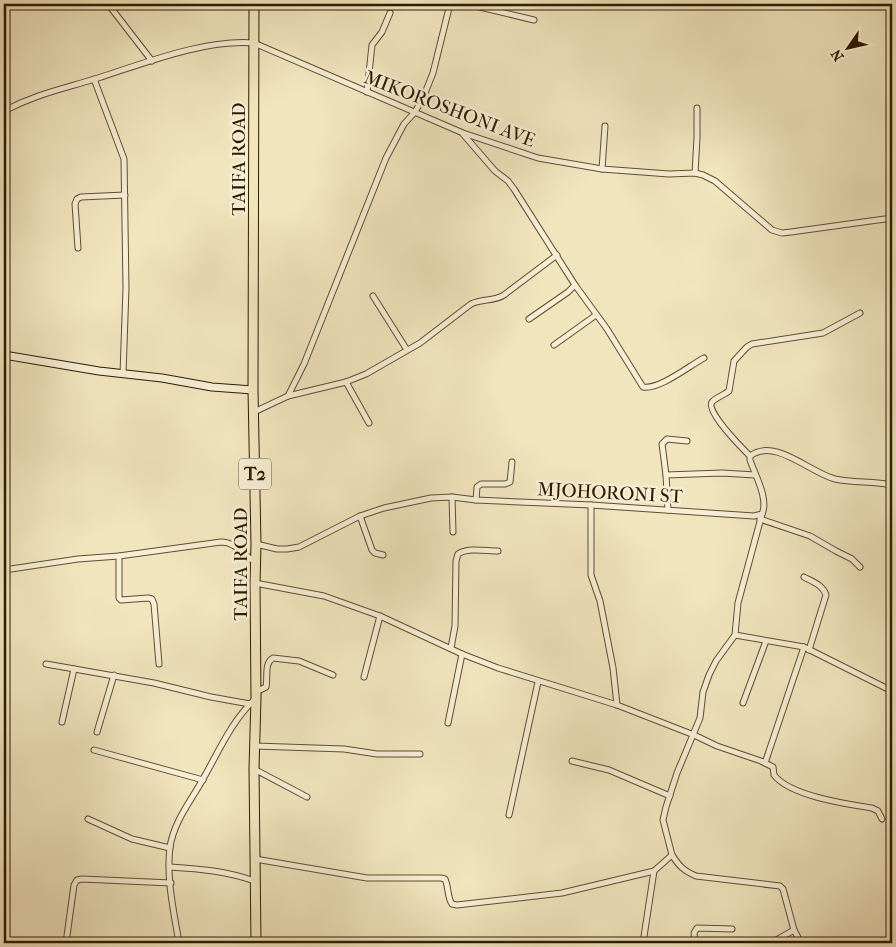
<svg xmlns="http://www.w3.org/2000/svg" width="896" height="947" font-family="'IM FELL French Canon',serif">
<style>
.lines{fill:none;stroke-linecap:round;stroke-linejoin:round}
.street-casing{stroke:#5f4d30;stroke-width:7}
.secondary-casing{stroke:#2e1a00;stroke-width:9}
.highway-casing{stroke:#2e1a00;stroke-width:11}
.street{stroke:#f6eed5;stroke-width:5}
.secondary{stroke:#f6eed5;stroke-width:7}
.highway{stroke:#f1e5be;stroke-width:9}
.labels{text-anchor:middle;stroke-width:5;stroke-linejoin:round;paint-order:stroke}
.shield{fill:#f6eed5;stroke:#6a5a40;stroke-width:1}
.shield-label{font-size:18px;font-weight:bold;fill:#2e1a00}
.street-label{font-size:19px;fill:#2e1a00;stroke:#f6eed5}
</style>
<rect width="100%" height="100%" fill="#f1e5be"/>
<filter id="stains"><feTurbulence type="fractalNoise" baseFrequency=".004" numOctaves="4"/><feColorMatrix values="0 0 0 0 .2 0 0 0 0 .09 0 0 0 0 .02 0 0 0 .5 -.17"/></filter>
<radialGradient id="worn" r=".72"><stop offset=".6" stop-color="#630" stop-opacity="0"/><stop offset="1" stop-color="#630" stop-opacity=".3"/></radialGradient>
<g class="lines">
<defs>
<g id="street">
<path d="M 108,4 L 152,61"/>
<path d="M 467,4 L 534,20"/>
<path d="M 94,79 L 124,159 L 126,288 L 123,374"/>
<path d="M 367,92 L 372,45 L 382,32 L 390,13"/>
<path d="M 4,111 C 36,94 63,89 98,78 C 145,63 205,39 254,43 L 463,133 L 538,158 L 602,169 L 669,174 L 695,173 L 703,175 L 715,181 L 772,230 L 782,233 L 791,232 L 892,218"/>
<path d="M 463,134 L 495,171 L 508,181 L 514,189 L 575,285 L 607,329 L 643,387 C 659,390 689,366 704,358"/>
<path d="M 892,157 L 892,160"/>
<path d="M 602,169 L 605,126"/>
<path d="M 695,173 L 697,138 L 697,108"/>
<path d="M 78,248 L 75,204 L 77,199 L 81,197 L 125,195"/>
<path d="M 373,296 L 407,350"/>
<path d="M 529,319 L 568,292 L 575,285"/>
<path d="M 554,345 L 596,315"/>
<path d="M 346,382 L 369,423"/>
<path d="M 288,396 L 304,364 L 386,158 L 404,124 L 415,112 L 423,98 L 433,73 L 450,4"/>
<path d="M 254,412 L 288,396 L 346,382 L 366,374 L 420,343 L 471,304 C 483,298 493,302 504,295 L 557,255"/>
<path d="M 750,456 C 743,449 705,411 712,402 C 715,398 724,395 729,391 L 734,361 L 747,347 L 752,344 L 823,333 L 860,313"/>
<path d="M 666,475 L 722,473 L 755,475"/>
<path d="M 452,497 L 453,532"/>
<path d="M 476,500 L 477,487 L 481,484 L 505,484 L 510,482 L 512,462"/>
<path d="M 591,505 L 591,575 L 600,601 L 613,668 L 617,705"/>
<path d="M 668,510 L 666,475 L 662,444 L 667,439 L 687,441"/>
<path d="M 360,516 L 372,550 L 375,553 L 383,555"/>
<path d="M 760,519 L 810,536 L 836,551 L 852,559 L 860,567"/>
<path d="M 256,544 L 277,549 L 287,549 L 299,547 L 360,516 L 384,508 L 431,498 L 452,497 L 476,500 L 591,505 L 754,516 L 762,514 C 769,499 755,475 750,460 L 750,456 C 775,437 810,473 835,479 C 854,483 873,481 892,485"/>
<path d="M 119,556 L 119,598 L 121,600 L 148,598 L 152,599 L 154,604 L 159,664"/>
<path d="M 4,570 L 78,559 L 119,556 L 221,542 C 236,542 243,555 255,562"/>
<path d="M 804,577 C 813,582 823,585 826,595 L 809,650"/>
<path d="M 255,583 L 324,596 L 380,616 L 462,654 L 498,668 L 617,705 L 694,735 L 717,746 L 761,761 L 773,767 L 774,775 C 790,796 847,804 872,808 L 878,811 L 882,819"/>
<path d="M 735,635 L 804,647 L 892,691"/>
<path d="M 451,648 L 455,626 L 456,561 L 458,554 C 468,547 486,551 498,551"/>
<path d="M 46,664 L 154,683 L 211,697 L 250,704"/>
<path d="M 364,677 L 380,616"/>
<path d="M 256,692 L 266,687 C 268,677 264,663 273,658 L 299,661 L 333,675"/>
<path d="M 743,703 L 766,641"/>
<path d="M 62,722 L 74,669"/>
<path d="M 448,723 L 462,654"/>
<path d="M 97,732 L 114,675"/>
<path d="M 255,746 L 344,749 L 377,754 L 420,754"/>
<path d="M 94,750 L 203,780"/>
<path d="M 572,761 L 609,770 L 670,796"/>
<path d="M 765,763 L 804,647"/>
<path d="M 254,769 L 307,797"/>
<path d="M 509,815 L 538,682"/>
<path d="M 88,819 L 132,839 L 170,848"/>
<path d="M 672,855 C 679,866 684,871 696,876 L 780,886 L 783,889 L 794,930 L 801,943"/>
<path d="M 255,859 L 367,878 L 441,878 L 445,879 C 449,888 447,897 452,904 L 457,905 L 562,893 L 654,871"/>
<path d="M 170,867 C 202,869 225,871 255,881"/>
<path d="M 66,943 L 74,885 L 77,880 L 82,879 L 171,883"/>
<path d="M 179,943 C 174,913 166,878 170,847 C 174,821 191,801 203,779 C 219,751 232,720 256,698"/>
<path d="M 643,943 L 654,871 L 672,855 L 663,820 L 666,807 L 677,773 L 700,718 L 703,692 L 709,675 L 716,661 L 735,635 L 738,603 L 762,514"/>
<path d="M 695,943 L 694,933 L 697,928 L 732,929"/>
<path d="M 771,943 L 794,930"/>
</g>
<path id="secondary" d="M 4,355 L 99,371 L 162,378 L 212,387 L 253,390"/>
<path id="highway" d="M 254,4 L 253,390 L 256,544 L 255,583 L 256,698 L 254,769 L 256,943"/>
</defs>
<!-- street casing -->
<use href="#street" class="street-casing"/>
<!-- secondary casing -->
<use href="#secondary" class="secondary-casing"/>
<!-- highway casing -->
<use href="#highway" class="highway-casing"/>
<!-- street -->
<use href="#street" class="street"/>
<!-- secondary -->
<use href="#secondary" class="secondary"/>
<!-- highway -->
<use href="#highway" class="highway"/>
</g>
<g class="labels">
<!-- shield labels -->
<rect class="shield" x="239" y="458.5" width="32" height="31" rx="4"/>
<g class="shield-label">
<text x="255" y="480">T2</text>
</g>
<!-- street labels -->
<g class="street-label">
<text transform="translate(450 108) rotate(21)" y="7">MIKOROSHONI AVE</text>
<text transform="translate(238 159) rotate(-90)" y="7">TAIFA ROAD</text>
<text transform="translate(610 492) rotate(3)" y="7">MJOHORONI ST</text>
<text transform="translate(240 564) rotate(-90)" y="7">TAIFA ROAD</text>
</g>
</g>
<!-- margin -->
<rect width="896" height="947" fill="none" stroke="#f1e5be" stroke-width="20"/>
<rect x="5" y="5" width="886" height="937" fill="none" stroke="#2e1a00" stroke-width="2.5"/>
<rect x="10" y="10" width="876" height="927" fill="none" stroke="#2e1a00"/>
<!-- north arrow -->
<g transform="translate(848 48) rotate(236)" stroke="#f6eed5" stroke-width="4" paint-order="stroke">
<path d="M0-4L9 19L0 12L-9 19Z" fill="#2e1a00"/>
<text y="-8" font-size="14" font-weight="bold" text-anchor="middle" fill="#2e1a00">N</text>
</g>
<rect width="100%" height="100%" filter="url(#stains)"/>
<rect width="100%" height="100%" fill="url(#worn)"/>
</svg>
